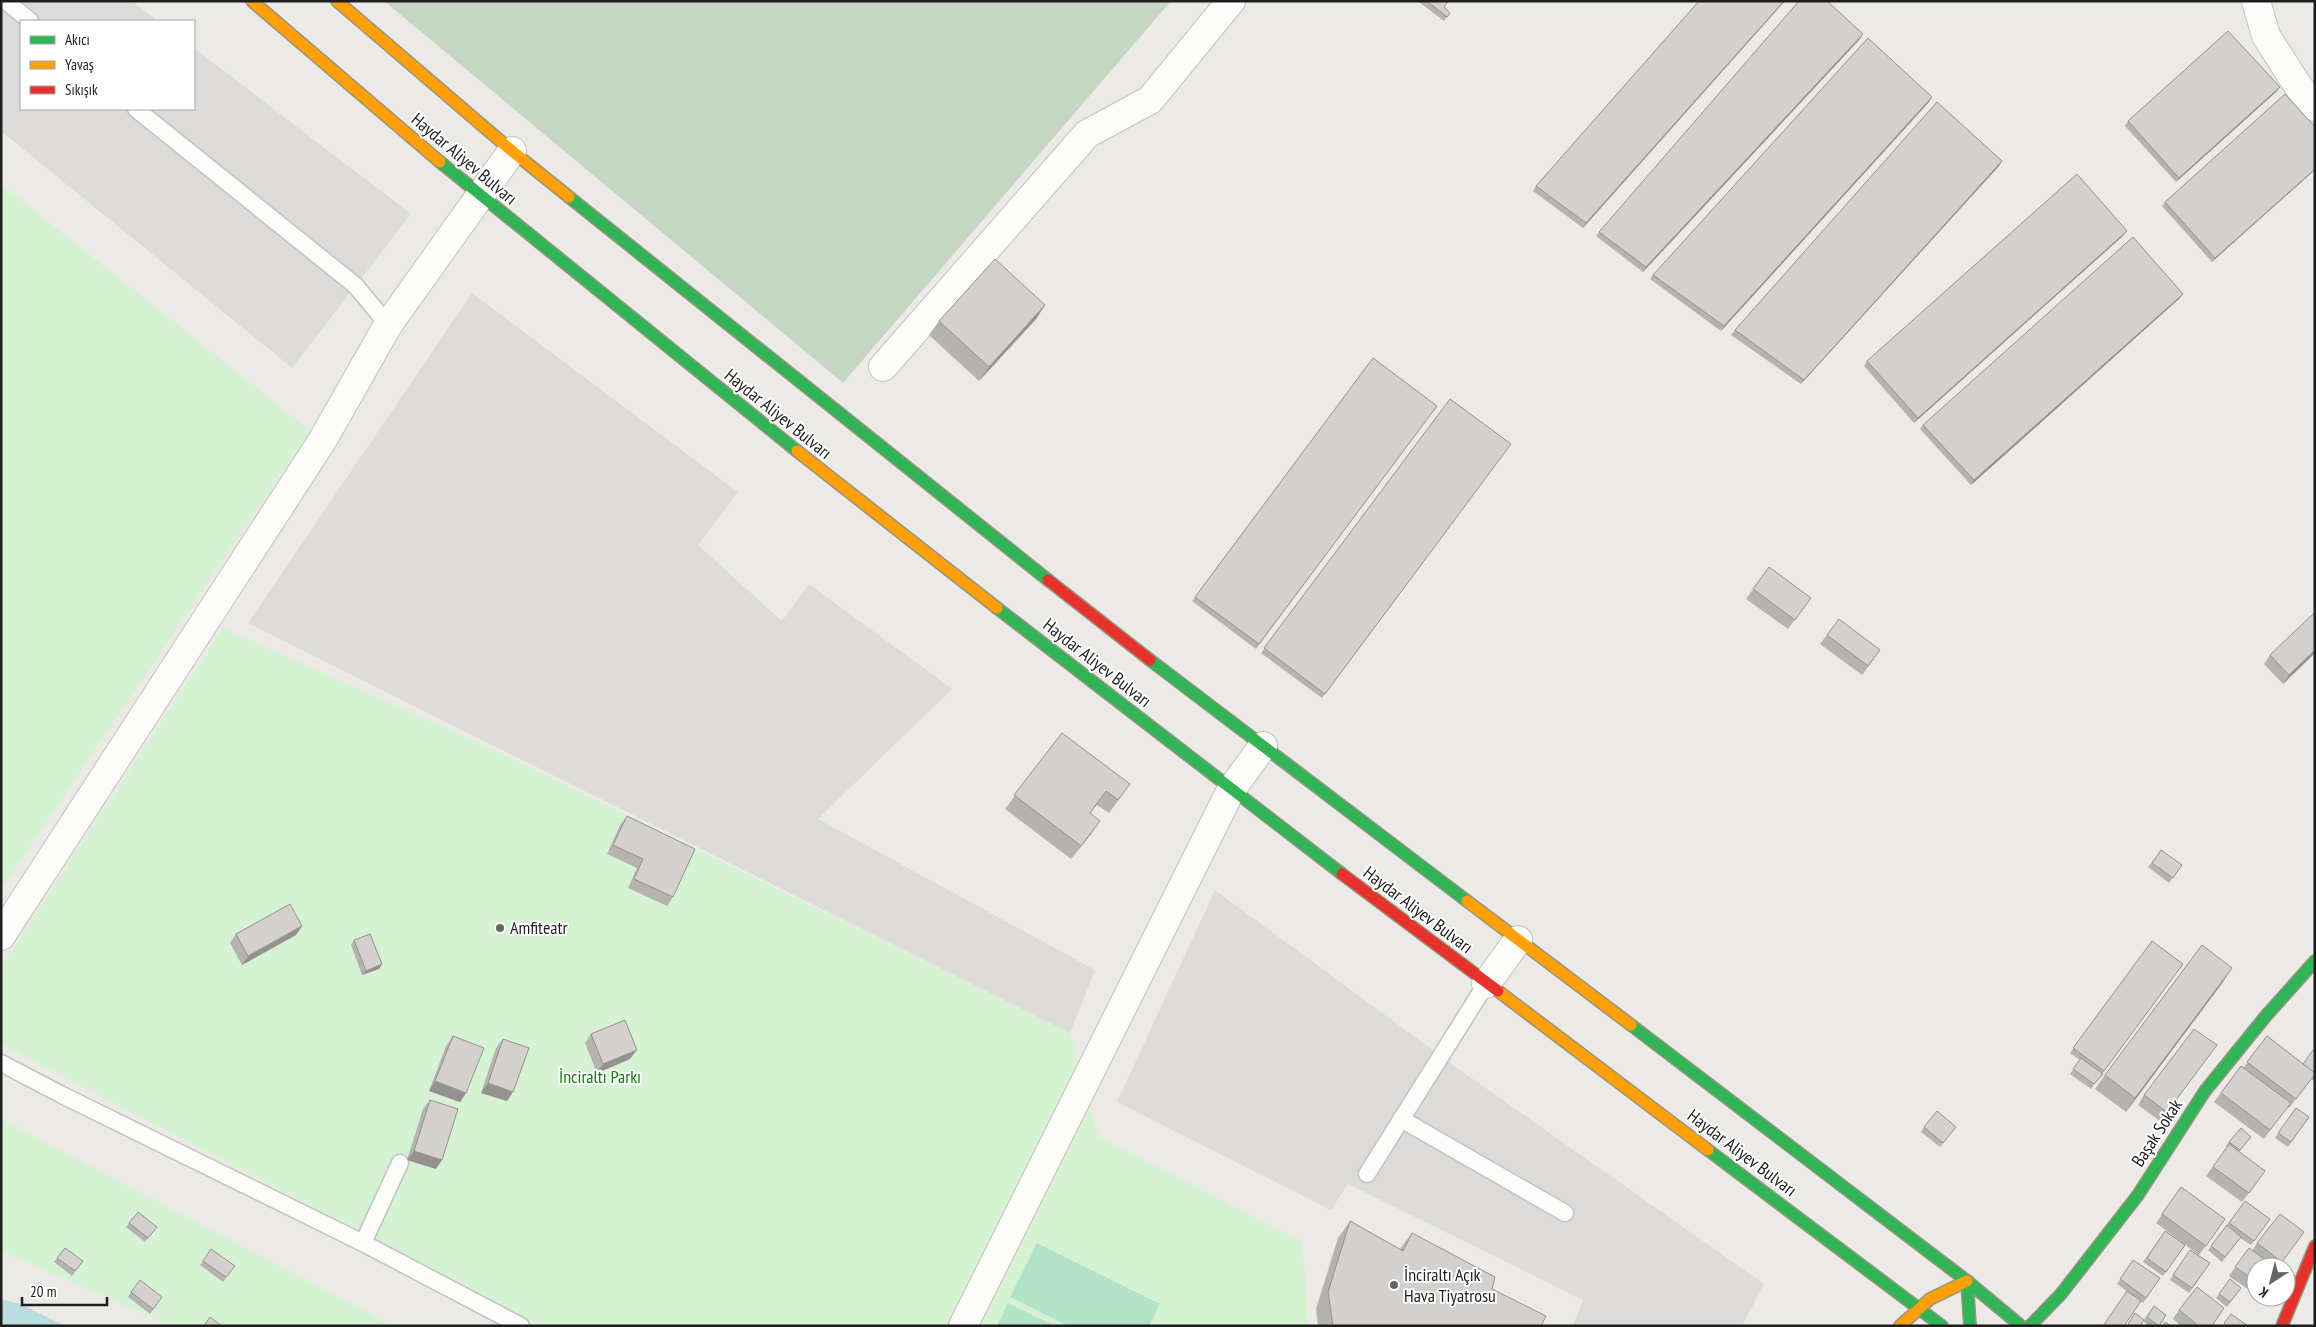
<svg xmlns="http://www.w3.org/2000/svg" width="2316" height="1327" font-family="'PT Sans Narrow',sans-serif">
<style>
.cemetery{fill:#c5d7c3}
.park{fill:#d5f2d2}
.pitch{fill:#b2e3c8}
.parking{fill:#dcdbda}
.water{fill:#badddf}
.lines{fill:none;stroke-linecap:round;stroke-linejoin:round}
.lane-casing{stroke:#c3c2c1;stroke-width:19}
.street-casing{stroke:#c3c2c1;stroke-width:30}
.fast-casing{stroke:#96957f;stroke-width:14}
.slow-casing{stroke:#96957f;stroke-width:14}
.jam-casing{stroke:#96957f;stroke-width:14}
.lane{stroke:#fcfcfb;stroke-width:16}
.street{stroke:#fcfcfb;stroke-width:28}
.fast{stroke:#30b455;stroke-width:11}
.slow{stroke:#ff9f0a;stroke-width:11}
.jam{stroke:#e5322d;stroke-width:11}
.wall{fill:#b5b3b0}
.shaded-wall{fill:#949290}
.building{fill:#d3d0cd;stroke:#949290}
.poi-dot{fill:#666564;stroke:#fff;stroke-width:2}
.labels{text-anchor:middle;stroke-width:4;stroke-linejoin:round;paint-order:stroke}
.street-label{font-size:18px;fill:#1e1e1e;stroke:#fff}
.poi-label{font-size:18px;fill:#1e1e1e;stroke:#fff;text-anchor:start}
.park-label{font-size:18px;fill:#117c0c;stroke:#fff}
</style>
<rect width="100%" height="100%" fill="#eceae7"/>
<!-- cemetery -->
<path class="cemetery" d="M 384,1 L 1171,1 L 843,383 Z"/>
<!-- park -->
<g class="park">
<path d="M 1,184 L 310,431 L 1,890 Z"/>
<path d="M 223,628 L 510,757 L 1070,1033 L 1098,1136 L 1302,1242 L 1307,1302 L 1307,1326 L 540,1326 L 1,1044 L 1,967 Z"/>
<path d="M 1,1119 L 393,1326 L 172,1326 L 1,1251 Z"/>
</g>
<!-- pitch -->
<g class="pitch">
<path d="M 1037,1243 L 1160,1304 L 1149,1326 L 1068,1326 L 1010,1297 Z"/>
<path d="M 1008,1303 L 1055,1326 L 997,1326 Z"/>
</g>
<!-- parking -->
<g class="parking">
<path d="M 1,1 L 132,1 L 158,21 L 21,21 L 21,109 L 194,109 L 194,48 L 411,214 L 292,368 L 1,131 Z"/>
<path d="M 472,293 L 738,492 L 698,545 L 782,621 L 809,584 L 952,689 L 818,819 L 1095,970 L 1070,1033 L 248,623 Z"/>
<path d="M 1215,890 L 1453,1065 L 1764,1284 L 1742,1326 L 1573,1326 L 1583,1300 L 1348,1184 L 1331,1210 L 1117,1102 Z"/>
</g>
<!-- water -->
<path class="water" d="M 1,1299 L 21,1304 L 65,1326 L 1,1326 Z"/>
<g class="lines">
<defs>
<g id="lane">
<path d="M 6,1 L 30,21"/>
<path d="M 136,109 L 356,286 L 388,325"/>
<path d="M 1,1063 L 62,1095 L 363,1243 L 521,1326"/>
<path d="M 1401,1119 L 1565,1213"/>
<path d="M 1367,1174 L 1486,984"/>
<path d="M 363,1243 L 400,1163"/>
</g>
<g id="street">
<path d="M 2256,1 L 2266,36 L 2298,86 L 2315,107"/>
<path d="M 883,367 L 1087,134 L 1150,100 L 1231,1"/>
<path d="M 1,936 L 322,441 L 388,325 L 512,151"/>
<path d="M 1486,984 L 1518,940"/>
<path d="M 963,1326 L 1231,790 L 1263,746"/>
</g>
<g id="fast">
<path d="M 440,162 L 797,451"/>
<path d="M 569,197 L 1048,580"/>
<path d="M 997,608 L 1342,874"/>
<path d="M 1150,660 L 1467,901"/>
<path d="M 1631,1025 L 1967,1281 L 2021,1326"/>
<path d="M 1708,1150 L 1942,1326"/>
<path d="M 1967,1281 L 1970,1326"/>
<path d="M 2030,1326 L 2061,1294 L 2138,1195 L 2205,1091 L 2265,1017 L 2315,961"/>
</g>
<g id="slow">
<path d="M 252,1 L 440,162"/>
<path d="M 337,1 L 512,151 L 569,197"/>
<path d="M 797,451 L 997,608"/>
<path d="M 1467,901 L 1631,1025"/>
<path d="M 1498,991 L 1708,1150"/>
<path d="M 1900,1326 L 1930,1299 L 1967,1281"/>
</g>
<g id="jam">
<path d="M 1048,580 L 1150,660"/>
<path d="M 1342,874 L 1498,991"/>
<path d="M 2282,1326 L 2315,1246"/>
</g>
</defs>
<!-- lane casing -->
<use href="#lane" class="lane-casing"/>
<!-- street casing -->
<use href="#street" class="street-casing"/>
<!-- fast casing -->
<use href="#fast" class="fast-casing"/>
<!-- slow casing -->
<use href="#slow" class="slow-casing"/>
<!-- jam casing -->
<use href="#jam" class="jam-casing"/>
<!-- lane -->
<use href="#lane" class="lane"/>
<!-- street -->
<use href="#street" class="street"/>
<!-- fast -->
<use href="#fast" class="fast"/>
<!-- slow -->
<use href="#slow" class="slow"/>
<!-- jam -->
<use href="#jam" class="jam"/>
</g>
<!-- wall -->
<g class="wall">
<path d="M 1419,1 L 1449,1 L 1444,7 L 1450,13 L 1444,21 L 1419,2 Z"/>
<path d="M 1785,1 L 1583,228 L 1533,191 L 1536,186 Z"/>
<path d="M 1860,39 L 1643,272 L 1596,236 L 1599,232 Z"/>
<path d="M 2280,87 L 2276,92 L 2176,182 L 2125,126 L 2128,121 Z"/>
<path d="M 1929,102 L 1721,331 L 1650,279 L 1653,275 Z"/>
<path d="M 2315,127 L 2212,262 L 2162,206 L 2165,202 Z"/>
<path d="M 2002,161 L 1999,166 L 1801,384 L 1731,335 L 1735,330 Z"/>
<path d="M 2124,235 L 1914,423 L 1864,366 L 1867,361 Z"/>
<path d="M 2180,298 L 1971,485 L 1920,429 L 1923,425 Z"/>
<path d="M 1045,305 L 1036,319 L 979,381 L 929,335 L 939,321 Z"/>
<path d="M 1373,358 L 1437,406 L 1256,649 L 1192,601 Z"/>
<path d="M 1450,399 L 1511,444 L 1322,698 L 1261,653 Z"/>
<path d="M 1769,567 L 1811,598 L 1788,629 L 1746,599 Z"/>
<path d="M 1839,619 L 1874,659 L 1862,675 L 1820,644 Z"/>
<path d="M 2315,653 L 2283,684 L 2264,664 L 2270,655 Z"/>
<path d="M 1062,733 L 1120,798 L 1109,813 L 1097,805 L 1090,813 L 1091,834 L 1071,859 L 1005,809 Z"/>
<path d="M 627,816 L 673,897 L 667,906 L 628,888 L 637,868 L 607,854 L 620,825 Z"/>
<path d="M 2161,850 L 2182,865 L 2169,883 L 2148,867 Z"/>
<path d="M 302,926 L 296,935 L 242,965 L 230,943 L 236,934 Z"/>
<path d="M 354,940 L 382,964 L 379,969 L 362,975 L 351,945 Z"/>
<path d="M 2152,941 L 2183,964 L 2091,1089 L 2070,1074 L 2080,1060 L 2070,1053 Z"/>
<path d="M 2223,982 L 2126,1112 L 2095,1089 L 2105,1075 Z"/>
<path d="M 591,1034 L 630,1059 L 597,1073 L 585,1043 Z"/>
<path d="M 453,1036 L 466,1093 L 460,1102 L 429,1091 L 446,1046 Z"/>
<path d="M 2267,1036 L 2303,1064 L 2315,1051 L 2315,1082 L 2311,1079 L 2289,1108 L 2287,1107 L 2264,1139 L 2214,1102 L 2241,1066 L 2244,1067 Z"/>
<path d="M 503,1039 L 513,1092 L 507,1101 L 481,1093 L 496,1048 Z"/>
<path d="M 2217,1045 L 2160,1121 L 2138,1105 L 2144,1095 Z"/>
<path d="M 430,1100 L 436,1169 L 407,1160 L 423,1109 Z"/>
<path d="M 2296,1108 L 2309,1117 L 2288,1147 L 2275,1138 Z"/>
<path d="M 1924,1127 L 1956,1127 L 1940,1147 L 1921,1132 Z"/>
<path d="M 2251,1137 L 2239,1152 L 2265,1171 L 2242,1202 L 2206,1176 L 2227,1147 L 2226,1146 L 2229,1142 Z"/>
<path d="M 2181,1187 L 2225,1219 L 2199,1255 L 2156,1223 Z"/>
<path d="M 2245,1201 L 2270,1219 L 2251,1245 L 2240,1238 L 2222,1262 L 2208,1250 Z"/>
<path d="M 1350,1221 L 1400,1249 L 1412,1233 L 1492,1289 L 1541,1326 L 1318,1326 L 1316,1309 L 1338,1238 Z"/>
<path d="M 129,1223 L 153,1232 L 145,1242 L 126,1227 Z"/>
<path d="M 2165,1231 L 2185,1245 L 2163,1276 L 2143,1262 Z"/>
<path d="M 2298,1241 L 2278,1267 L 2256,1267 L 2256,1295 L 2229,1276 L 2249,1248 L 2252,1251 L 2257,1243 Z"/>
<path d="M 65,1248 L 83,1261 L 72,1276 L 54,1262 Z"/>
<path d="M 211,1249 L 235,1266 L 223,1282 L 200,1265 Z"/>
<path d="M 2190,1250 L 2210,1263 L 2189,1293 L 2170,1280 Z"/>
<path d="M 2133,1260 L 2160,1278 L 2143,1303 L 2117,1284 Z"/>
<path d="M 2230,1279 L 2241,1288 L 2227,1307 L 2216,1298 Z"/>
<path d="M 131,1292 L 162,1297 L 150,1314 L 128,1297 Z"/>
<path d="M 2259,1297 L 2265,1297 L 2263,1300 Z"/>
<path d="M 2154,1306 L 2159,1326 L 2146,1326 L 2147,1324 L 2143,1321 Z"/>
<path d="M 2179,1310 L 2212,1326 L 2181,1326 L 2173,1319 Z"/>
</g>
<!-- shaded-wall -->
<g class="shaded-wall">
<path d="M 1784,1 L 1785,1 L 1583,228 L 1586,223 Z"/>
<path d="M 1863,34 L 1860,39 L 1643,272 L 1646,267 Z"/>
<path d="M 2280,87 L 2276,92 L 2176,182 L 2179,178 Z"/>
<path d="M 1932,97 L 1929,102 L 1721,331 L 1724,326 Z"/>
<path d="M 2002,161 L 1999,166 L 1801,384 L 1804,380 Z"/>
<path d="M 2315,169 L 2315,170 L 2212,262 L 2215,258 Z"/>
<path d="M 2127,231 L 2124,235 L 1914,423 L 1918,418 Z"/>
<path d="M 2183,294 L 2180,298 L 1971,485 L 1974,480 Z"/>
<path d="M 1045,305 L 1036,319 L 979,381 L 989,367 Z"/>
<path d="M 2315,650 L 2315,653 L 2283,684 L 2289,675 Z"/>
<path d="M 1100,821 L 1091,834 L 1071,859 L 1081,846 Z"/>
<path d="M 302,926 L 296,935 L 242,965 L 248,956 Z"/>
<path d="M 382,964 L 379,969 L 362,975 L 366,971 Z"/>
<path d="M 2232,968 L 2223,982 L 2126,1112 L 2135,1098 Z"/>
<path d="M 637,1050 L 630,1059 L 597,1073 L 603,1064 Z"/>
<path d="M 435,1081 L 466,1093 L 460,1102 L 429,1091 Z"/>
<path d="M 488,1083 L 513,1092 L 507,1101 L 481,1093 Z"/>
<path d="M 414,1151 L 442,1160 L 436,1169 L 407,1160 Z"/>
</g>
<!-- building -->
<g class="building">
<path d="M 1427,1 L 1448,1 L 1444,7 L 1450,13 L 1447,17 Z"/>
<path d="M 1699,1 L 1784,1 L 1586,223 L 1536,186 Z"/>
<path d="M 1799,1 L 1827,1 L 1863,34 L 1646,267 L 1599,232 Z"/>
<path d="M 2228,31 L 2280,87 L 2179,178 L 2128,121 Z"/>
<path d="M 1868,38 L 1932,97 L 1724,326 L 1653,275 Z"/>
<path d="M 2285,94 L 2315,127 L 2315,169 L 2215,258 L 2165,202 Z"/>
<path d="M 1937,102 L 2002,161 L 1804,380 L 1735,330 Z"/>
<path d="M 2077,174 L 2127,231 L 1918,418 L 1867,361 Z"/>
<path d="M 2133,237 L 2183,294 L 1974,480 L 1923,425 Z"/>
<path d="M 995,259 L 1045,305 L 989,367 L 939,321 Z"/>
<path d="M 1373,358 L 1437,406 L 1259,644 L 1195,597 Z"/>
<path d="M 1450,399 L 1511,444 L 1325,694 L 1264,648 Z"/>
<path d="M 1769,567 L 1811,598 L 1795,620 L 1753,589 Z"/>
<path d="M 2315,612 L 2315,650 L 2289,675 L 2270,655 Z"/>
<path d="M 1839,619 L 1880,650 L 1868,666 L 1827,635 Z"/>
<path d="M 1062,733 L 1130,784 L 1118,800 L 1106,791 L 1090,813 L 1100,821 L 1081,846 L 1014,795 Z"/>
<path d="M 627,816 L 695,849 L 673,897 L 634,879 L 643,859 L 613,845 Z"/>
<path d="M 2161,850 L 2182,865 L 2173,878 L 2152,863 Z"/>
<path d="M 290,904 L 302,926 L 248,956 L 236,934 Z"/>
<path d="M 370,934 L 382,964 L 366,971 L 354,940 Z"/>
<path d="M 2152,941 L 2183,964 L 2104,1071 L 2073,1048 Z"/>
<path d="M 2202,945 L 2232,968 L 2135,1098 L 2105,1075 Z"/>
<path d="M 625,1020 L 637,1050 L 603,1064 L 591,1034 Z"/>
<path d="M 2194,1029 L 2217,1045 L 2167,1112 L 2144,1095 Z"/>
<path d="M 453,1036 L 484,1048 L 466,1093 L 435,1081 Z"/>
<path d="M 2267,1036 L 2315,1073 L 2315,1074 L 2296,1099 L 2247,1062 Z"/>
<path d="M 503,1039 L 529,1048 L 513,1092 L 488,1083 Z"/>
<path d="M 2313,1050 L 2315,1051 L 2315,1073 L 2303,1064 Z"/>
<path d="M 2081,1058 L 2103,1074 L 2094,1084 L 2073,1069 Z"/>
<path d="M 2241,1066 L 2291,1103 L 2270,1130 L 2221,1093 Z"/>
<path d="M 430,1100 L 458,1109 L 442,1160 L 414,1151 Z"/>
<path d="M 2296,1108 L 2309,1117 L 2291,1142 L 2278,1133 Z"/>
<path d="M 1937,1111 L 1956,1127 L 1943,1143 L 1924,1127 Z"/>
<path d="M 2241,1128 L 2251,1137 L 2240,1150 L 2229,1142 Z"/>
<path d="M 2229,1144 L 2265,1171 L 2249,1193 L 2213,1167 Z"/>
<path d="M 2181,1187 L 2225,1219 L 2206,1246 L 2162,1214 Z"/>
<path d="M 2245,1201 L 2270,1219 L 2254,1241 L 2229,1223 Z"/>
<path d="M 138,1212 L 157,1227 L 148,1238 L 129,1223 Z"/>
<path d="M 2280,1214 L 2304,1232 L 2282,1262 L 2257,1243 Z"/>
<path d="M 1350,1221 L 1403,1251 L 1412,1233 L 1495,1277 L 1492,1289 L 1546,1316 L 1541,1326 L 1333,1326 L 1328,1292 Z"/>
<path d="M 2227,1225 L 2241,1237 L 2225,1257 L 2211,1246 Z"/>
<path d="M 2165,1231 L 2185,1245 L 2166,1272 L 2147,1258 Z"/>
<path d="M 65,1248 L 83,1261 L 75,1271 L 57,1258 Z"/>
<path d="M 2249,1248 L 2276,1267 L 2256,1267 L 2256,1281 L 2235,1267 Z"/>
<path d="M 211,1249 L 235,1266 L 226,1277 L 203,1261 Z"/>
<path d="M 2190,1250 L 2210,1263 L 2192,1288 L 2173,1275 Z"/>
<path d="M 2133,1260 L 2160,1278 L 2146,1298 L 2120,1279 Z"/>
<path d="M 2230,1279 L 2241,1288 L 2230,1302 L 2219,1294 Z"/>
<path d="M 140,1280 L 162,1297 L 153,1309 L 131,1292 Z"/>
<path d="M 2197,1287 L 2224,1308 L 2212,1326 L 2199,1326 L 2179,1310 Z"/>
<path d="M 2127,1291 L 2141,1301 L 2124,1326 L 2103,1326 Z"/>
<path d="M 2154,1306 L 2166,1315 L 2159,1326 L 2147,1317 Z"/>
<path d="M 2135,1313 L 2144,1320 L 2140,1326 L 2130,1326 L 2128,1324 Z"/>
<path d="M 2231,1314 L 2248,1326 L 2227,1326 L 2224,1323 Z"/>
<path d="M 210,1317 L 222,1326 L 204,1326 Z"/>
<path d="M 2165,1322 L 2171,1326 L 2163,1326 Z"/>
<path d="M 2148,1323 L 2153,1326 L 2146,1326 Z"/>
</g>
<!-- markers -->
<g class="poi-dot">
<circle cx="500" cy="928" r="5"/>
<circle cx="1394" cy="1285" r="5"/>
</g>
<g class="labels">
<!-- street labels -->
<g class="street-label">
<text transform="translate(464 159) rotate(40)" y="6">Haydar Aliyev Bulvarı</text>
<text transform="translate(778 414) rotate(39)" y="6">Haydar Aliyev Bulvarı</text>
<text transform="translate(1097 663) rotate(38)" y="6">Haydar Aliyev Bulvarı</text>
<text transform="translate(1418 910) rotate(37)" y="6">Haydar Aliyev Bulvarı</text>
<text transform="translate(2157 1133) rotate(-57)" y="6">Başak Sokak</text>
<text transform="translate(1742 1153) rotate(37)" y="6">Haydar Aliyev Bulvarı</text>
</g>
<!-- poi labels -->
<g class="poi-label">
<text x="510" y="934">Amfiteatr</text>
<text x="1404" y="1281">İnciraltı Açık<tspan x="1404" dy="21">Hava Tiyatrosu</tspan></text>
</g>
<!-- park labels -->
<g class="park-label">
<text x="600" y="1083">İnciraltı Parkı</text>
</g>
</g>
<!-- border -->
<rect width="2316" height="1327" fill="none" stroke="#1e1e1e" stroke-width="5"/>
<!-- legend -->
<rect x="20" y="20" width="175" height="90" fill="#ffffff" stroke="#a5a5a5"/>
<rect x="30" y="36" width="25" height="8" fill="#30b455" stroke="#a5a5a5"/>
<text x="65" y="45" font-size="15" fill="#1e1e1e">Akıcı</text>
<rect x="30" y="61" width="25" height="8" fill="#ff9f0a" stroke="#a5a5a5"/>
<text x="65" y="70" font-size="15" fill="#1e1e1e">Yavaş</text>
<rect x="30" y="86" width="25" height="8" fill="#e5322d" stroke="#a5a5a5"/>
<text x="65" y="95" font-size="15" fill="#1e1e1e">Sıkışık</text>
<!-- north arrow -->
<g transform="translate(2271 1282) rotate(216)"><circle r="24" fill="#ffffff" stroke="#a5a5a5"/>
<path d="M0-4L9 19L0 12L-9 19Z" fill="#666564"/>
<text y="-8" font-size="14" font-weight="bold" text-anchor="middle" fill="#1e1e1e">K</text>
</g>
<!-- scale -->
<path d="M22 1297v8h85v-8" fill="none" stroke="#1e1e1e" stroke-width="2.5"/>
<text x="30" y="1297" font-size="15" fill="#1e1e1e" stroke="#ffffff" stroke-width="4" paint-order="stroke">20 m</text>
</svg>
